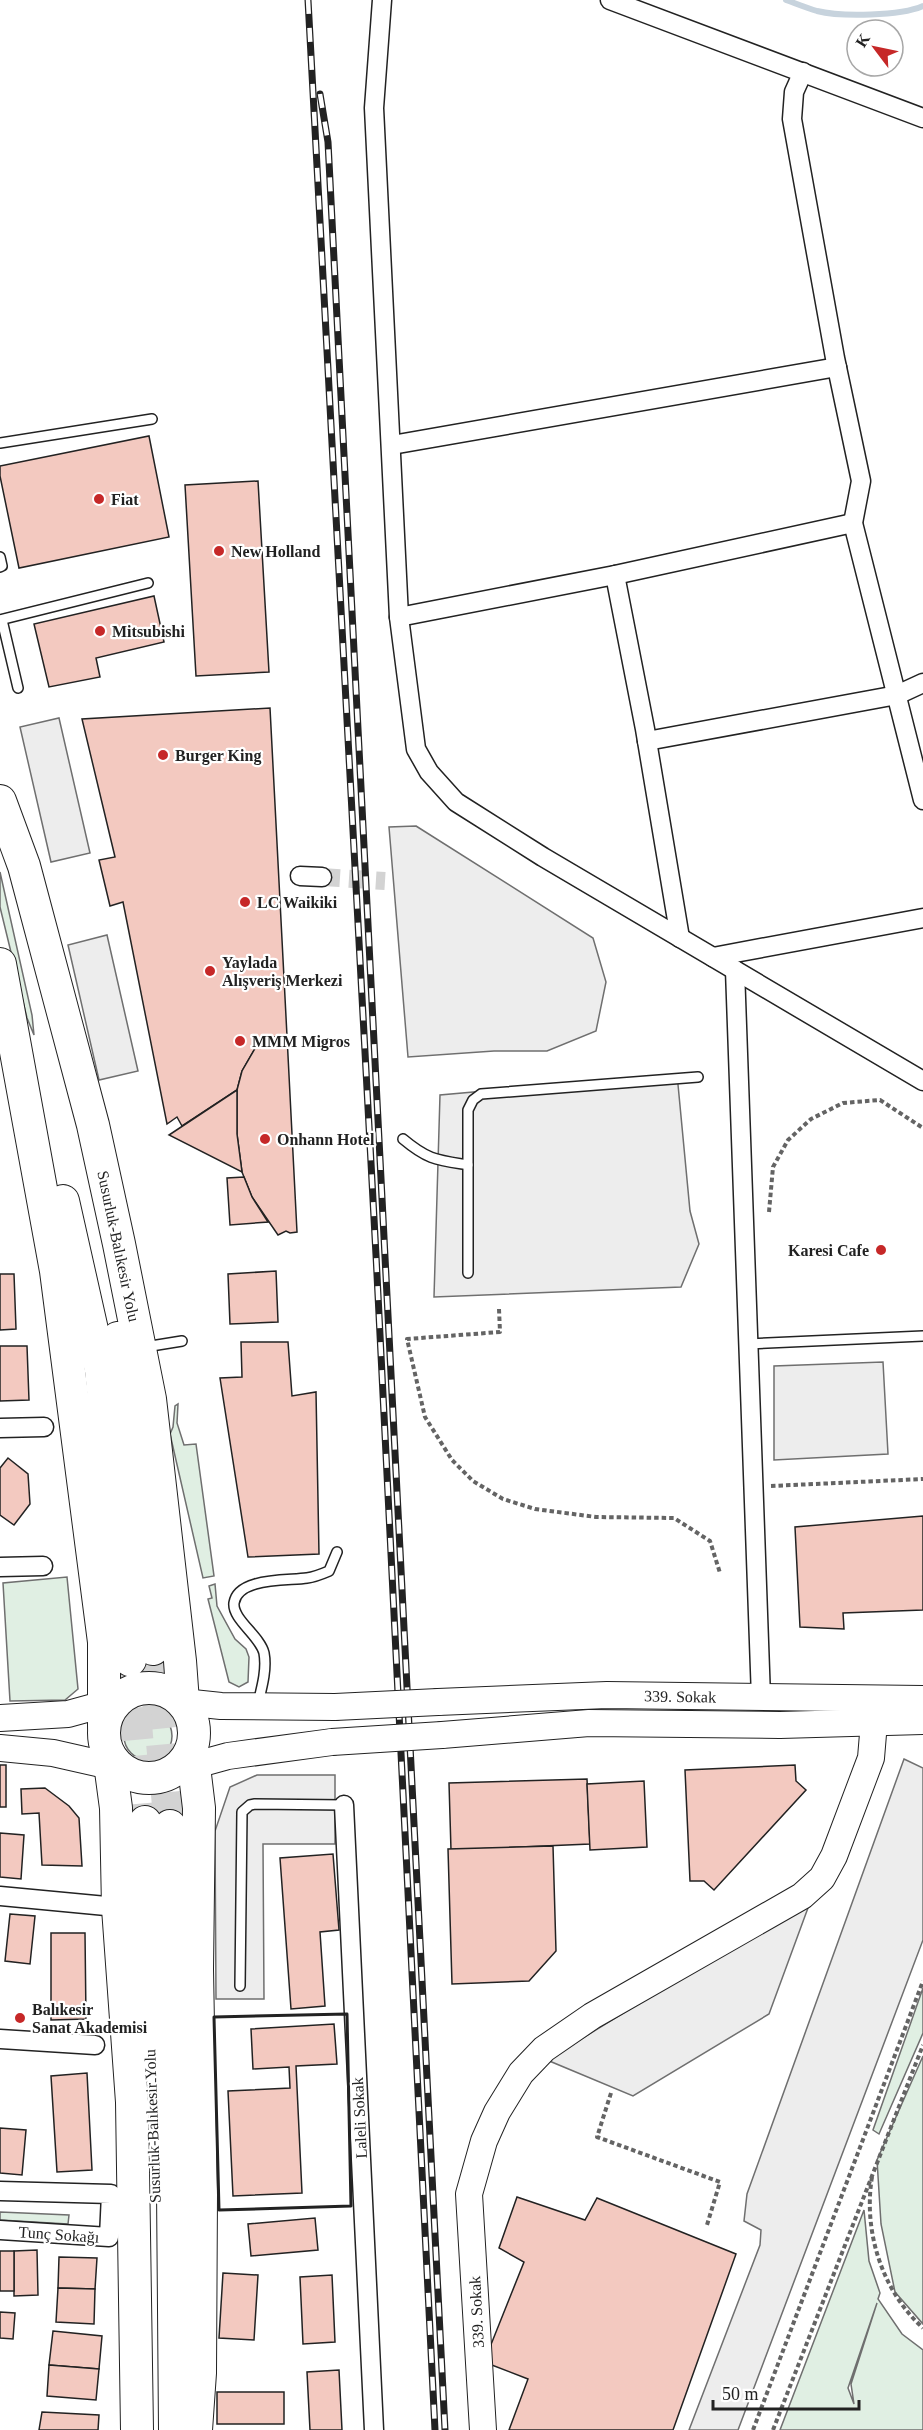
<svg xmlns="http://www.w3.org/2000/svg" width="923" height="2430" font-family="Georgia,serif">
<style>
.green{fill:#e0efe3;stroke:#6f6f6f;stroke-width:1.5;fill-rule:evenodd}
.parking{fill:#ededed;stroke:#6f6f6f;stroke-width:1.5}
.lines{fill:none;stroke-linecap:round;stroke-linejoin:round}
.stream{stroke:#c7d3dd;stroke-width:6}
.building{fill:#f3c9c0;stroke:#222;stroke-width:1.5}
.street-tunnel{stroke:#d3d3d3;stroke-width:18;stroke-dasharray:18 9;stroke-linecap:butt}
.highway-tunnel{stroke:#d3d3d3;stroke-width:32;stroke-dasharray:32 16;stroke-linecap:butt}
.lane-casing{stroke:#222;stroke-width:12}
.street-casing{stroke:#222;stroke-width:21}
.secondary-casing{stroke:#222;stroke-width:28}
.highway-casing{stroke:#222;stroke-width:34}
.path{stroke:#646464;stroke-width:4;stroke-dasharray:4.5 3;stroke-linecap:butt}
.lane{stroke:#fff;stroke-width:9}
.street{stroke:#fff;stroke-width:18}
.secondary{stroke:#fff;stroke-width:26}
.highway{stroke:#fff;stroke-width:32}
.rail-casing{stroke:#222;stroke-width:7}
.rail{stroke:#fff;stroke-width:4.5;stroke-dasharray:14;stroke-linecap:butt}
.secondary-bridge-casing{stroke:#222;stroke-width:28;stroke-linecap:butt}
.secondary-bridge{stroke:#fff;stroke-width:26}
.wall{stroke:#222;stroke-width:3}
.poi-dot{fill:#c62828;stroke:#fff;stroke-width:2}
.labels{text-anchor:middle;stroke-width:4.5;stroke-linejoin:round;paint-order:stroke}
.poi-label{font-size:16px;font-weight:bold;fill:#222;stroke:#fff;text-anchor:start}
.street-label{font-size:16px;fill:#222;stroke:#fff}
</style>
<rect width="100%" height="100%" fill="#fff"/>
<!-- green -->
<g class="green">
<path d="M 0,872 L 32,1015 L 34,1035 L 27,1018 L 0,907 Z"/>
<path d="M 178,1404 L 177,1423 L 184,1445 L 196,1444 L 214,1576 L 203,1578 L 170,1434 L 173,1427 L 175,1406 Z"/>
<path d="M 67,1577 L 78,1689 L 65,1700 L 10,1701 L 3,1583 Z"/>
<path d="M 215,1584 L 217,1606 L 235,1639 L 246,1649 L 249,1657 L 248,1682 L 239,1687 L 229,1682 L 208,1599 L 212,1598 L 209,1586 Z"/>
<circle cx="148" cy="1736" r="24"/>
<path d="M 923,1988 L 923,2033 L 879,2134 L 873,2130 Z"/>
<path d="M 923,2056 L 923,2324 L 895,2292 L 881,2224 L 877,2160 Z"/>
<path d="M 864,2210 L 869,2261 L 880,2293 L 878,2299 L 902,2334 L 923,2350 L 923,2430 L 780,2430 ZM 877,2303 L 851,2384 L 854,2404 L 848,2388 Z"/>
<path d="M 0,2212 L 69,2215 L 68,2224 L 0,2220 Z"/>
</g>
<!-- parking -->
<g class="parking">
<path d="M 59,718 L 90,853 L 51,862 L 20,727 Z"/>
<path d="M 416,826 L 593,938 L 606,982 L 596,1031 L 547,1051 L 494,1051 L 408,1057 L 389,827 Z"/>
<path d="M 107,935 L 138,1071 L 99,1080 L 68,945 Z"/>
<path d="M 677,1074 L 690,1211 L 699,1244 L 681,1287 L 434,1297 L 440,1095 Z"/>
<path d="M 883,1362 L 888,1454 L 774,1460 L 774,1366 Z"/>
<path d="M 904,1759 L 923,1768 L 923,1940 L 738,2430 L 689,2430 L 760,2245 L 761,2230 L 744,2221 L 747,2194 Z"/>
<path d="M 257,1775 L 335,1775 L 335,1844 L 263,1844 L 264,1999 L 216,1999 L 215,1831 L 230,1787 Z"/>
<path d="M 812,1897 L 769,2014 L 633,2096 L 547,2060 Z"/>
</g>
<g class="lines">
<!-- stream -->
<path class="stream" d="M 786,0 C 797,4 807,8 817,11 C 841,17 901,16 923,6"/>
</g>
<!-- building -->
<g class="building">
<path d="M 149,436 L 169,537 L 19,568 L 0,476 L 0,466 Z"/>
<path d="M 258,481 L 269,672 L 196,676 L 185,485 Z"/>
<path d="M 154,596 L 164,642 L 96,658 L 100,677 L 49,687 L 34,624 Z"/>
<path d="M 270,708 L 287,1036 L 261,1038 L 242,1071 L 237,1090 L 182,1126 L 177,1117 L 167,1124 L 123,902 L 110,906 L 99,860 L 115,857 L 82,719 Z"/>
<path d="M 287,1036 L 297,1232 L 290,1233 L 286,1231 L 278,1235 L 252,1197 L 242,1172 L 237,1134 L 237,1090 L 242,1071 L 261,1038 Z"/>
<path d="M 237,1090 L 237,1134 L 242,1172 L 169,1135 Z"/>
<path d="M 244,1177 L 252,1197 L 268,1222 L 230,1225 L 227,1178 Z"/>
<path d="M 276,1271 L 278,1322 L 230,1324 L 228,1274 Z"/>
<path d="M 0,1274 L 14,1274 L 16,1329 L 0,1330 Z"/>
<path d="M 241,1342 L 288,1342 L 292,1396 L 316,1392 L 319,1554 L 248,1557 L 220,1378 L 242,1377 Z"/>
<path d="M 0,1346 L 27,1346 L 29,1400 L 0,1401 Z"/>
<path d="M 8,1458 L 28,1474 L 30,1504 L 14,1525 L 0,1515 L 0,1468 Z"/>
<path d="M 923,1516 L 923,1610 L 843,1613 L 844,1629 L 800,1627 L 795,1527 Z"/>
<rect x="0" y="1765" width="6" height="42"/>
<path d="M 795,1765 L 796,1781 L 806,1790 L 714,1890 L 704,1881 L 690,1881 L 685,1770 Z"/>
<path d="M 587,1779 L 590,1844 L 451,1850 L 449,1783 Z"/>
<path d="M 644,1781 L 647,1847 L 590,1850 L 587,1784 Z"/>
<path d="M 45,1788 L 69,1806 L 79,1818 L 82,1866 L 42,1865 L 39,1813 L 22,1814 L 21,1789 Z"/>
<path d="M 0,1833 L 24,1835 L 21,1879 L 0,1877 Z"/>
<path d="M 553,1846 L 556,1951 L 529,1981 L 452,1984 L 448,1849 Z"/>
<path d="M 333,1854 L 339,1930 L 320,1932 L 325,2006 L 291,2009 L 280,1858 Z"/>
<path d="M 10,1914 L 35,1916 L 30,1964 L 5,1961 Z"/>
<path d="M 51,1933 L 85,1933 L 86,2019 L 51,2020 Z"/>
<path d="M 334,2024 L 337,2064 L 296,2066 L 302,2193 L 233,2196 L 228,2091 L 290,2088 L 289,2067 L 253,2069 L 251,2029 Z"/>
<path d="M 87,2073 L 92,2170 L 57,2172 L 51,2076 Z"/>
<path d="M 0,2128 L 26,2130 L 22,2175 L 0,2173 Z"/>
<path d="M 517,2197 L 585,2220 L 597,2198 L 736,2254 L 673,2430 L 509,2430 L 528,2379 L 484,2362 L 524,2262 L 499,2248 Z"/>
<path d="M 315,2218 L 318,2250 L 251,2256 L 248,2224 Z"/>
<path d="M 37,2250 L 38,2295 L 14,2296 L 14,2251 Z"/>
<rect x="0" y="2251" width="14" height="40"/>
<path d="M 59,2257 L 97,2258 L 95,2289 L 58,2288 Z"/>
<path d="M 223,2273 L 258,2275 L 254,2340 L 219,2338 Z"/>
<path d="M 332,2275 L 335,2342 L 303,2344 L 300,2277 Z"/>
<path d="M 58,2288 L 95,2289 L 94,2324 L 56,2322 Z"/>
<path d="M 0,2312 L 15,2313 L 13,2339 L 0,2338 Z"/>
<path d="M 53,2331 L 102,2336 L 99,2369 L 49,2365 Z"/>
<path d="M 49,2365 L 99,2369 L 96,2400 L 47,2396 Z"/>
<path d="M 339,2370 L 342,2430 L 310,2430 L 307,2372 Z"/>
<rect x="217" y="2392" width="67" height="32"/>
<path d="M 42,2412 L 99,2415 L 98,2430 L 39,2430 Z"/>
</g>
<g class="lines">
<!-- street-tunnel -->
<path class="street-tunnel" d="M 322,877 L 385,881"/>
<!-- highway-tunnel -->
<g class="highway-tunnel">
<path d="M 153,1649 L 170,1826"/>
<path d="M 130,1660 L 145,1822"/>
</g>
<defs>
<g id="lane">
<path d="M 0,443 L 152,419"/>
<path d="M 0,557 L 2,566 L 0,567"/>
<path d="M 0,620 L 148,583"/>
<path d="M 2,620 L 18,688"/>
<path d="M 403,1139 C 428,1160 437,1160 468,1165"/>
<path d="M 468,1273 L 468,1110 L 473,1100 L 481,1094 L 698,1077"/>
<path d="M 748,1344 L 923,1336"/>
<path d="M 145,1347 L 182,1341"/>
<path d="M 258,1703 C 262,1687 267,1669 264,1653 C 260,1636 232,1619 234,1603 C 238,1577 288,1581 307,1578 C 315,1577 322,1574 329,1571 L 337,1552"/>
<path d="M 240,1986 L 242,1812 L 250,1805 L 255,1804 L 344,1805"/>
</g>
<g id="street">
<path d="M 382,0 L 374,108 L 399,617 L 416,749 L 429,772 L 456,802 L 543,857 L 923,1081"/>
<path d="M 610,0 L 923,118"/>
<path d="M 803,72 L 794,92 L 792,119 L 835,358 L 861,481 L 853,523 L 923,800"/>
<path d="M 392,445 L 837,367"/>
<path d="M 615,575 L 645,729 L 680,938"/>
<path d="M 399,617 L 615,575 L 853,523"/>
<path d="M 647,741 L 897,695 L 923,683"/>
<path d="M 300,876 L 322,877"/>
<path d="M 713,957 L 923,918"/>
<path d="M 735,970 L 761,1698"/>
<path d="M 0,1428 L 44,1427"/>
<path d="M 0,1567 L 43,1566"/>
<path d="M 344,1805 L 374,2430"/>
<path d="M 0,1896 L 106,1906"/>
<path d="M 0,2039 L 95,2045"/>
<path d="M 0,2191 L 111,2194 L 109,2237 L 0,2230"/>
</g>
<g id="secondary">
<path d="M 183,1702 L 221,1706 L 335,1707"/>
<path d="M 438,1702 L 607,1695 L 923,1699"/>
<path d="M 0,1718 L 68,1714 L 119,1700"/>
<path d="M 442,1735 L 589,1723 L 780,1725 L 923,1721"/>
<path d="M 0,1748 L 53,1753 L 119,1768"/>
<path d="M 177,1770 L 228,1756 L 332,1742"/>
<path d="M 483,2430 L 469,2194 L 484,2141 L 497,2112 L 521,2073 L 544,2049 L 592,2016 L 802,1896 L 822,1878 L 834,1856 L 871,1758 L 874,1722"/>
</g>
<g id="highway">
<path d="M 0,801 L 24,866 L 93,1125 L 119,1244 L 150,1399 L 180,1661 L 183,1702"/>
<path d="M 0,964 L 56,1271 L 104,1642 L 104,1726"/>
<path d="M 63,1201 L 101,1370 L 130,1660"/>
<path d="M 118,1338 L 153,1649"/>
<circle cx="149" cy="1733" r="45"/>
<path d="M 192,1750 L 199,1808 L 197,1969 L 201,2195 L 200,2373 L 196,2430"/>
<path d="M 109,1756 L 116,1808 L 118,1908 L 132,2102 L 137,2430"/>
<path d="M 145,1822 L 149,2058"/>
<path d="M 170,1826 L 175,2430"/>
</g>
</defs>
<!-- lane casing -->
<use href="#lane" class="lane-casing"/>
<!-- street casing -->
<use href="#street" class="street-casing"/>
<!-- secondary casing -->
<use href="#secondary" class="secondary-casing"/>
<!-- highway casing -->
<use href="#highway" class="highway-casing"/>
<!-- path -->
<g class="path">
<path d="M 769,1212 L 773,1167 L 788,1140 L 811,1119 L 843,1103 L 880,1100 L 923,1128"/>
<path d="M 499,1309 L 500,1332 L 407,1339 L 425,1417 L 452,1460 L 473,1481 L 503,1499 L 535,1509 L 596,1517 L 674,1518 L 710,1541 L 720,1573"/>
<path d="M 771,1486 L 923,1479"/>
<path d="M 611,2093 L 597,2137 L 720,2182 L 707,2225"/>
<path d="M 872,2177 C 863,2231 882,2291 923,2328"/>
<path d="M 753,2430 L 923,1981"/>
<path d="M 773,2430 L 923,2045"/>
</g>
<!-- lane -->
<use href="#lane" class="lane"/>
<!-- street -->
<use href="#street" class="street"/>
<!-- secondary -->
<use href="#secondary" class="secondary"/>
<!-- highway -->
<use href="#highway" class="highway"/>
<defs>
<g id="rail">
<path d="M 308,0 L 376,1255 L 435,2430"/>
<path d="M 320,94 L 328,142 L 445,2430"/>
</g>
</defs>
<!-- rail casing -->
<use href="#rail" class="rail-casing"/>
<!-- rail -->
<use href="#rail" class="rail"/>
<defs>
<g id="secondary-bridge">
<path d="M 335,1707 L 438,1702"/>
<path d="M 332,1742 L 442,1735"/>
</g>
</defs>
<!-- secondary-bridge casing -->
<use href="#secondary-bridge" class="secondary-bridge-casing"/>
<!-- secondary-bridge -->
<use href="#secondary-bridge" class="secondary-bridge"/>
<!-- wall -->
<path class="wall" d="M 347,2014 L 351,2206 L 219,2210 L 214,2017 Z"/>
</g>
<!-- markers -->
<g class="poi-dot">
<circle cx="99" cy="499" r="6"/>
<circle cx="219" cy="551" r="6"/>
<circle cx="100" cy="631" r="6"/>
<circle cx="163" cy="755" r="6"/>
<circle cx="245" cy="902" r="6"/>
<circle cx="210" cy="971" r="6"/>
<circle cx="240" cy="1041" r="6"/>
<circle cx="265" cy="1139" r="6"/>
<circle cx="881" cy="1250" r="6"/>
<circle cx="20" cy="2018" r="6"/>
</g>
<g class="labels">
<!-- poi labels -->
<g class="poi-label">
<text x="111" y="505">Fiat</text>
<text x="231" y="557">New Holland</text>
<text x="112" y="637">Mitsubishi</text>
<text x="175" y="761">Burger King</text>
<text x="257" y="908">LC Waikiki</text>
<text x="222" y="968">Yaylada<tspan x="222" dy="18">Alışveriş Merkezi</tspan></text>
<text x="252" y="1047">MMM Migros</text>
<text x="277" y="1145">Onhann Hotel</text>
<text x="869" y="1256" text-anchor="end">Karesi Cafe</text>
<text x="32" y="2015">Balıkesir<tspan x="32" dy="18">Sanat Akademisi</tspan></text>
</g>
<!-- street labels -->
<g class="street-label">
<text transform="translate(119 1246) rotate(78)" y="6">Susurluk-Balıkesir Yolu</text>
<text transform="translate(680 1696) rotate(1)" y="6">339. Sokak</text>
<text transform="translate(359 2118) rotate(-93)" y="6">Laleli Sokak</text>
<text transform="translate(152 2126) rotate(-92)" y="6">Susurluk-Balıkesir Yolu</text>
<text transform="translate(59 2234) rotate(4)" y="6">Tunç Sokağı</text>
<text transform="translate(476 2312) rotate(-93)" y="6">339. Sokak</text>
</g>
</g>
<!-- north arrow -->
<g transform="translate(875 48) rotate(302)"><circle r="28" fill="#ffffff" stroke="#a7a7a7" stroke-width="1.5"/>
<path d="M0-4.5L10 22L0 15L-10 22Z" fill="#c62828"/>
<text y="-9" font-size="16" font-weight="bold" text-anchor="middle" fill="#222222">K</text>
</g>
<!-- scale -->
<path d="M713 2400v9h146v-9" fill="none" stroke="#222222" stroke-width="3"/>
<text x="722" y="2400" font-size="18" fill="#222222" stroke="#ffffff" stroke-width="4.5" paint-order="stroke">50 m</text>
</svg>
